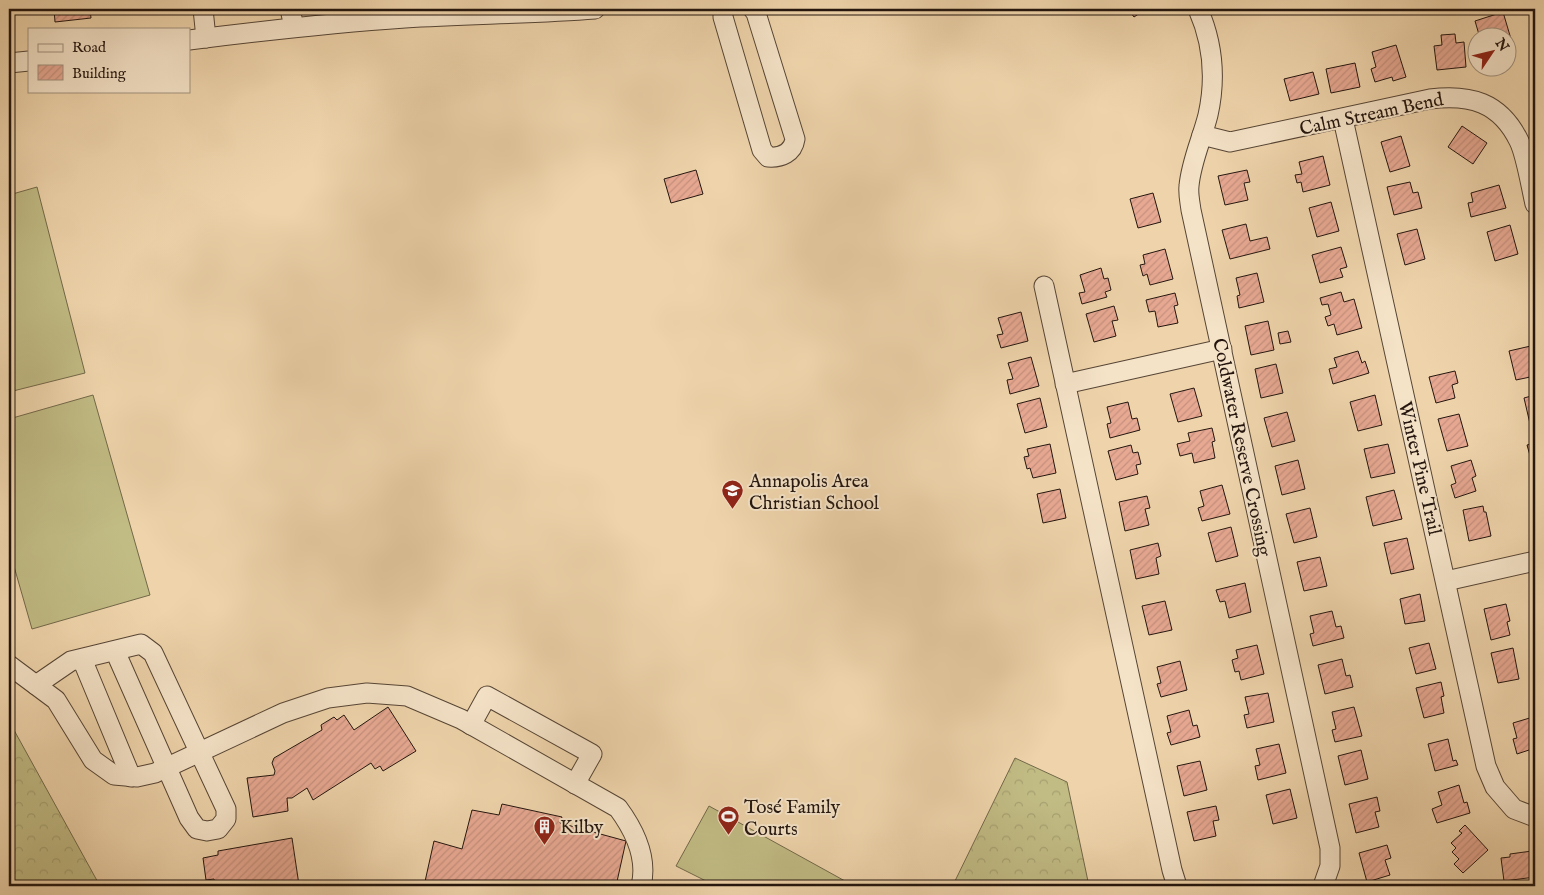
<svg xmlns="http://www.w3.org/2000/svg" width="1544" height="895" font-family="'IM FELL English',serif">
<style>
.forest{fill:url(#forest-crowns);stroke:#726849}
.pitch{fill:#c1bb84;stroke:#726849}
.building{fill:url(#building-hatch);stroke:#23150e}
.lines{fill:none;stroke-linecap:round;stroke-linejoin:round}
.minor-casing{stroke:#564535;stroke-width:21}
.minor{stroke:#f5e3c8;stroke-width:19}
.labels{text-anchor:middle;stroke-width:4;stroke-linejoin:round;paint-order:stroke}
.street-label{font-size:19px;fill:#23150e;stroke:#f5e3c8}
.poi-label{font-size:19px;fill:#23150e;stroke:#f5e3c8;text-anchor:start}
</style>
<defs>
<pattern id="forest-crowns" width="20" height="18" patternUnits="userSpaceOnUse" patternTransform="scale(1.25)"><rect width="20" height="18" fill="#c1bb84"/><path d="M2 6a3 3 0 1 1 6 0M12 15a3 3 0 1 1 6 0" fill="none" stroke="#a6a071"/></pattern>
<pattern id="building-hatch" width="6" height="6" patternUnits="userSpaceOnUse" patternTransform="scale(1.25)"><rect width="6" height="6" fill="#e8a993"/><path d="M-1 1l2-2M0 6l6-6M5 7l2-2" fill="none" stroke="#c7917e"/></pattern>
</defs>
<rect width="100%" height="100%" fill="#efd4ab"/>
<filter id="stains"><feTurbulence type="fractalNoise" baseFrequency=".004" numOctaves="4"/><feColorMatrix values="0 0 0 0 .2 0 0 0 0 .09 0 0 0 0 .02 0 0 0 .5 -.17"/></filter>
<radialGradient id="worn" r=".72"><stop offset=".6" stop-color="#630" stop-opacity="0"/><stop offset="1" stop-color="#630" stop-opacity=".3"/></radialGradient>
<!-- forest -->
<g class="forest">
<path d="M 9,721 L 100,886 L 9,886 Z"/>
<path d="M 1015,758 L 1067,782 L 1089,886 L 947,886 L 954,883 Z"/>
</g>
<!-- pitch -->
<g class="pitch">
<path d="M 37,187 L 85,373 L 9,392 L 9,195 Z"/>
<path d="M 93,395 L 150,595 L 32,629 L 9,549 L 9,419 Z"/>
<path d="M 709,806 L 845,881 L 842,886 L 716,886 L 676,866 Z"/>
</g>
<!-- building -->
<g class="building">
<path d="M 54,9 L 90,9 L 91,18 L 55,22 Z"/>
<path d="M 1128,9 L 1146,9 L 1134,17 Z"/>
<path d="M 1503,12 L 1511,39 L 1506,41 L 1506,38 L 1480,38 L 1475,21 Z"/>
<path d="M 1455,34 L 1456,43 L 1464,42 L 1466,67 L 1437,70 L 1434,46 L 1442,45 L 1441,35 Z"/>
<path d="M 1396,45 L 1406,77 L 1393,81 L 1392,77 L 1375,82 L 1371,69 L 1376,67 L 1372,52 Z"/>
<path d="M 1355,63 L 1360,87 L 1331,93 L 1326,69 Z"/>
<path d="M 1313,72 L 1319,94 L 1290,101 L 1284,79 Z"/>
<path d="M 1462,126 L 1487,143 L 1473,164 L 1448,147 Z"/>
<path d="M 1401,136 L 1410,166 L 1390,172 L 1381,142 Z"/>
<path d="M 1323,156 L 1330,185 L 1303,192 L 1301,182 L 1297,183 L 1295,175 L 1302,174 L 1299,162 Z"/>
<path d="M 696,170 L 703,194 L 671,203 L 664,179 Z"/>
<path d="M 1247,170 L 1250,182 L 1244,183 L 1248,200 L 1225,205 L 1218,176 Z"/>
<path d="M 1410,182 L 1413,193 L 1418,192 L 1422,208 L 1394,215 L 1387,187 Z"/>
<path d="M 1499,185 L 1506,208 L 1471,217 L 1468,203 L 1473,202 L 1471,193 Z"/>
<path d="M 1153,193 L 1161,222 L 1138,228 L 1130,199 Z"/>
<path d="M 1331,202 L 1339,231 L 1317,237 L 1309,208 Z"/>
<path d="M 1246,224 L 1250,241 L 1267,237 L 1270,249 L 1230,259 L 1222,230 Z"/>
<path d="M 1510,225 L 1518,254 L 1495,261 L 1487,232 Z"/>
<path d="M 1417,229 L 1425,259 L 1405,265 L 1397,234 Z"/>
<path d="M 1341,247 L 1347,267 L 1340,269 L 1343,277 L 1320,283 L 1312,255 Z"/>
<path d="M 1165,249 L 1173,279 L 1150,285 L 1147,274 L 1143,276 L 1140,265 L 1145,264 L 1143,255 Z"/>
<path d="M 1101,268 L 1104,279 L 1108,278 L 1111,290 L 1105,292 L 1107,297 L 1082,304 L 1079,293 L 1085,292 L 1080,275 Z"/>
<path d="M 1257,273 L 1264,302 L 1239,308 L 1237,296 L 1240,295 L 1236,278 Z"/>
<path d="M 1341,292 L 1344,302 L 1354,299 L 1362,328 L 1337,335 L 1334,324 L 1328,326 L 1325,317 L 1331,315 L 1328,304 L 1322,305 L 1320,298 Z"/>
<path d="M 1175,293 L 1178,305 L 1174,306 L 1178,323 L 1158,327 L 1155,311 L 1149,312 L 1146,300 Z"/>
<path d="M 1114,306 L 1118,320 L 1112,321 L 1116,336 L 1094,342 L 1086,314 Z"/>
<path d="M 1021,312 L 1028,341 L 1001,348 L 997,335 L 1003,334 L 998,318 Z"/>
<path d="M 1268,321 L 1274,350 L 1251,355 L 1245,326 Z"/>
<path d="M 1288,331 L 1291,342 L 1280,344 L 1278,333 Z"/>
<path d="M 1535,345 L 1535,376 L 1516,380 L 1509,351 Z"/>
<path d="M 1358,351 L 1362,363 L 1365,361 L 1369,373 L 1333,384 L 1329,369 L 1337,367 L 1334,358 Z"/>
<path d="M 1031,357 L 1039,386 L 1010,394 L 1007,380 L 1013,379 L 1008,363 Z"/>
<path d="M 1276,364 L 1283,393 L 1261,398 L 1255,369 Z"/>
<path d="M 1455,371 L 1458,383 L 1452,385 L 1455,398 L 1436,403 L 1429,377 Z"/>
<path d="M 1194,388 L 1202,416 L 1178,422 L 1170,394 Z"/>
<path d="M 1375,395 L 1382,425 L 1358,431 L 1350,402 Z"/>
<path d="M 1535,395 L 1535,427 L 1531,428 L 1524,398 Z"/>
<path d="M 1040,398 L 1047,427 L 1025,433 L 1017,404 Z"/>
<path d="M 1128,402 L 1132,419 L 1137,418 L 1140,430 L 1110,438 L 1107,424 L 1111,423 L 1107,407 Z"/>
<path d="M 1287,412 L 1295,441 L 1272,447 L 1264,418 Z"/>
<path d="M 1459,414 L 1468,446 L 1447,451 L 1438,419 Z"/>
<path d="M 1212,428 L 1215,441 L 1212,442 L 1215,458 L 1194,463 L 1192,453 L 1180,456 L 1177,444 L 1190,441 L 1188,433 Z"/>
<path d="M 1535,443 L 1535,473 L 1527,445 Z"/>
<path d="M 1050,444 L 1056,473 L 1033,478 L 1030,468 L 1027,469 L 1024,457 L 1029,456 L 1027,449 Z"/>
<path d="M 1388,444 L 1395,473 L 1371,478 L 1364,449 Z"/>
<path d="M 1131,445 L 1133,453 L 1138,452 L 1141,464 L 1136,465 L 1138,474 L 1116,480 L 1108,451 Z"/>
<path d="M 1298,460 L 1305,489 L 1282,495 L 1275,466 Z"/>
<path d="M 1471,460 L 1476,476 L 1472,478 L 1476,491 L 1455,498 L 1451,485 L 1456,483 L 1451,466 Z"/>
<path d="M 1222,485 L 1230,514 L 1202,521 L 1198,508 L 1204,506 L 1200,491 Z"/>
<path d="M 1060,489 L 1066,518 L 1043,523 L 1037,494 Z"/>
<path d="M 1394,490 L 1402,519 L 1373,526 L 1366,497 Z"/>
<path d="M 1147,496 L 1150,508 L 1145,509 L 1149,525 L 1125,531 L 1119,502 Z"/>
<path d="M 1483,506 L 1484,512 L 1486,512 L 1491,536 L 1469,541 L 1463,510 Z"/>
<path d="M 1310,508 L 1317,537 L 1294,543 L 1286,514 Z"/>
<path d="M 1231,527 L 1238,556 L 1216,562 L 1208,533 Z"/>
<path d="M 1407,538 L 1414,569 L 1391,574 L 1384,543 Z"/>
<path d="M 1158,543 L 1161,556 L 1156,558 L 1159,574 L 1136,579 L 1130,550 Z"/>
<path d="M 1320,557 L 1327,586 L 1304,591 L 1297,562 Z"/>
<path d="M 1245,583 L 1251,612 L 1229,618 L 1225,601 L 1220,602 L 1216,590 Z"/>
<path d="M 1420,594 L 1425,621 L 1405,624 L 1400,599 Z"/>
<path d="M 1165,601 L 1172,630 L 1149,635 L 1142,606 Z"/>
<path d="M 1506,604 L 1510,621 L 1507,622 L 1510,635 L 1491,640 L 1484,609 Z"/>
<path d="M 1332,611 L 1336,627 L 1341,626 L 1344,638 L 1313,646 L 1310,634 L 1314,633 L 1310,616 Z"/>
<path d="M 1429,643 L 1436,669 L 1416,674 L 1409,648 Z"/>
<path d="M 1257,645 L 1264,674 L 1241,680 L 1239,671 L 1235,672 L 1232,660 L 1238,658 L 1236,650 Z"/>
<path d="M 1513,648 L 1519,679 L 1498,683 L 1491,653 Z"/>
<path d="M 1342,659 L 1346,676 L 1350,675 L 1353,687 L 1325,694 L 1318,665 Z"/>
<path d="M 1180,661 L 1187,690 L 1161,697 L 1157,684 L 1161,683 L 1157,667 Z"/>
<path d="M 1441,682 L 1444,696 L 1441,697 L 1444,713 L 1424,718 L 1416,688 Z"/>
<path d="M 1268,693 L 1274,722 L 1247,728 L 1244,715 L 1249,714 L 1245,697 Z"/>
<path d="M 388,707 L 416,751 L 383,771 L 380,766 L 375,769 L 371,763 L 313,800 L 307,788 L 292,798 L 287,798 L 288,811 L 253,817 L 247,778 L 274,775 L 275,771 L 272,763 L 274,758 L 322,730 L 321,725 L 334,717 L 337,720 L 344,715 L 354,730 Z"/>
<path d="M 1354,707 L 1362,736 L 1335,742 L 1332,730 L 1336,729 L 1332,712 Z"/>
<path d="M 1189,710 L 1193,726 L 1197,725 L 1200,737 L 1171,745 L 1167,733 L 1171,732 L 1167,716 Z"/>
<path d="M 1533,717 L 1535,725 L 1535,748 L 1517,754 L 1513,739 L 1517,738 L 1513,723 Z"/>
<path d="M 1448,739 L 1453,761 L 1456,760 L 1458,765 L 1435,771 L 1428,744 Z"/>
<path d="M 1279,744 L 1286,773 L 1258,780 L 1255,766 L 1260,765 L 1256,749 Z"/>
<path d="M 1361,750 L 1368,779 L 1345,785 L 1338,756 Z"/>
<path d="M 1200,761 L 1207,790 L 1184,796 L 1177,766 Z"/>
<path d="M 1459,785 L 1464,803 L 1467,802 L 1470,813 L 1437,823 L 1432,809 L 1442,805 L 1438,792 Z"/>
<path d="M 1290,789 L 1297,818 L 1273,824 L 1266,795 Z"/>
<path d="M 1377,797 L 1380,811 L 1375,812 L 1379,827 L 1356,833 L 1349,804 Z"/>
<path d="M 502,804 L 562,817 L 560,823 L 626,841 L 616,886 L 424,886 L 434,841 L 462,849 L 472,810 L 499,815 Z"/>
<path d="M 1216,806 L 1219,820 L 1213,821 L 1216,836 L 1194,841 L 1187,812 Z"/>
<path d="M 1465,825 L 1488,850 L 1463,873 L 1454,864 L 1459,859 L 1452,852 L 1456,848 L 1451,843 L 1462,833 L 1459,831 Z"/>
<path d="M 292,838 L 299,885 L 215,886 L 214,879 L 206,880 L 203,858 L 218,855 L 218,851 Z"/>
<path d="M 1387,845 L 1391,858 L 1385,860 L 1390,875 L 1367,882 L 1359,853 Z"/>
<path d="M 1532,851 L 1535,877 L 1504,881 L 1501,858 L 1510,857 L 1510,854 Z"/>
</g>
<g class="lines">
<defs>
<g id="minor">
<path d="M 203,9 L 206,38"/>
<path d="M 290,9 L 294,27"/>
<path d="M 723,9 L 723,17 L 762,150 L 768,157 C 781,158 793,153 795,139 L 756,13 L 753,9"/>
<path d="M 1198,9 C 1213,43 1216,79 1208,115 C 1202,139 1191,162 1189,186 C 1188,194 1190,202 1191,210 L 1330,848 L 1330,866 L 1323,886"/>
<path d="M 189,40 C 261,31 332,23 405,18 C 468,14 532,14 595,9"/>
<path d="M 9,63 L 29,61"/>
<path d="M 1343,119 L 1486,766 L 1495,787 L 1514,809 L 1535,817"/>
<path d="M 1202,135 L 1230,142 L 1430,99 C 1470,94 1500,102 1519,141 C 1526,155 1531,187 1535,204"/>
<path d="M 1044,286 L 1172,870 L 1177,886"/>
<path d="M 1065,384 L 1222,349"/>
<path d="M 1446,581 L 1535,561"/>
<path d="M 82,659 L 131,777"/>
<path d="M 9,665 L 56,700 L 93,760 L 114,775 L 137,777 L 155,773 L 283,713 L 328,698 L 367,693 L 407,696 L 461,719 L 618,808 C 635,831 648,858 641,886"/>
<path d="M 36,685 L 71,661 L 141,644 L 153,653 L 226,809 L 226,819 L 218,829 L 207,831 L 197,829 L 189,818 L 115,651"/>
<path d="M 471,725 L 487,696 L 592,754 L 575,784"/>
</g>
</defs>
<!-- minor casing -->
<use href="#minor" class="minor-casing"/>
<!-- minor -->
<use href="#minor" class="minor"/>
</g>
<!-- icons -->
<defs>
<symbol id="school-pin" viewBox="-11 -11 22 30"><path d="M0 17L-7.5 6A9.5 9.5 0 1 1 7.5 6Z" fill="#8f2418" stroke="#f5e3c8"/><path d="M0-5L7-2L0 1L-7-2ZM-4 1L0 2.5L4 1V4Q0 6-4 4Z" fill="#fff"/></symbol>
<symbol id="stadium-pin" viewBox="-11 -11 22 30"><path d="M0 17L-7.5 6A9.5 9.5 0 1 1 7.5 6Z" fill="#8f2418" stroke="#f5e3c8"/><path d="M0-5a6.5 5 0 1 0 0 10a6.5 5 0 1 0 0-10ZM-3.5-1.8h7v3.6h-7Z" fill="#fff"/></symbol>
<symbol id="building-pin" viewBox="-11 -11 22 30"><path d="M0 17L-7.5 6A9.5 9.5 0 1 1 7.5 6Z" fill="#8f2418" stroke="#f5e3c8"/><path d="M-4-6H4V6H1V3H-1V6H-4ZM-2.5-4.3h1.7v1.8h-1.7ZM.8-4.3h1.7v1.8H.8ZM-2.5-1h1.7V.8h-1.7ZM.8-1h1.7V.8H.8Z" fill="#fff"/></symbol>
</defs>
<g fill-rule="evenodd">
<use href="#school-pin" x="720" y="478" width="25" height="34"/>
<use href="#stadium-pin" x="716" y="804" width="25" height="34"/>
<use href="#building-pin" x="532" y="814" width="25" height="34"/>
</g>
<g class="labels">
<!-- street labels -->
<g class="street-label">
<text transform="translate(1371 113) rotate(-12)" y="7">Calm Stream Bend</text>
<text transform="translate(1243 447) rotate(78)" y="7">Coldwater Reserve Crossing</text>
<text transform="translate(1421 468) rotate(77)" y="7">Winter Pine Trail</text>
</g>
<!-- poi labels -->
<g class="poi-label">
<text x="749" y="487">Annapolis Area<tspan x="749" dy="22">Christian School</tspan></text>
<text x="744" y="813">Tosé Family<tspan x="744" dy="22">Courts</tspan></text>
<text x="560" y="833">Kilby</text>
</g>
</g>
<!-- margin -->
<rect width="1544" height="895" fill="none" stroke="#efd4ab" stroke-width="30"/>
<rect x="10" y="10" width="1524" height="875" fill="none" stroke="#23150e" stroke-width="2.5"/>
<rect x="15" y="15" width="1514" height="865" fill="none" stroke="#23150e"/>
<!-- legend -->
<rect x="28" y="28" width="162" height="65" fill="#f5e3c8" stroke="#a1917e"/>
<rect x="38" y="44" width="25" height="8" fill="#f5e3c8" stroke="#a1917e"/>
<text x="72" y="52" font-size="15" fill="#23150e">Road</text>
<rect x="38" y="65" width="25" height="15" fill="url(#building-hatch)" stroke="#a1917e"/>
<text x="72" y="78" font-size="15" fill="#23150e">Building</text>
<!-- north arrow -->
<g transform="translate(1492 52) rotate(55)"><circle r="24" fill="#f5e3c8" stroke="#a1917e"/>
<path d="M0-4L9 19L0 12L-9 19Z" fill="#8f2418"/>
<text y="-8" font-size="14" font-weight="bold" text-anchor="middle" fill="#23150e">N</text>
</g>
<rect width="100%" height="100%" filter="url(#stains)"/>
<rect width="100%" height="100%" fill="url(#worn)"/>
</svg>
